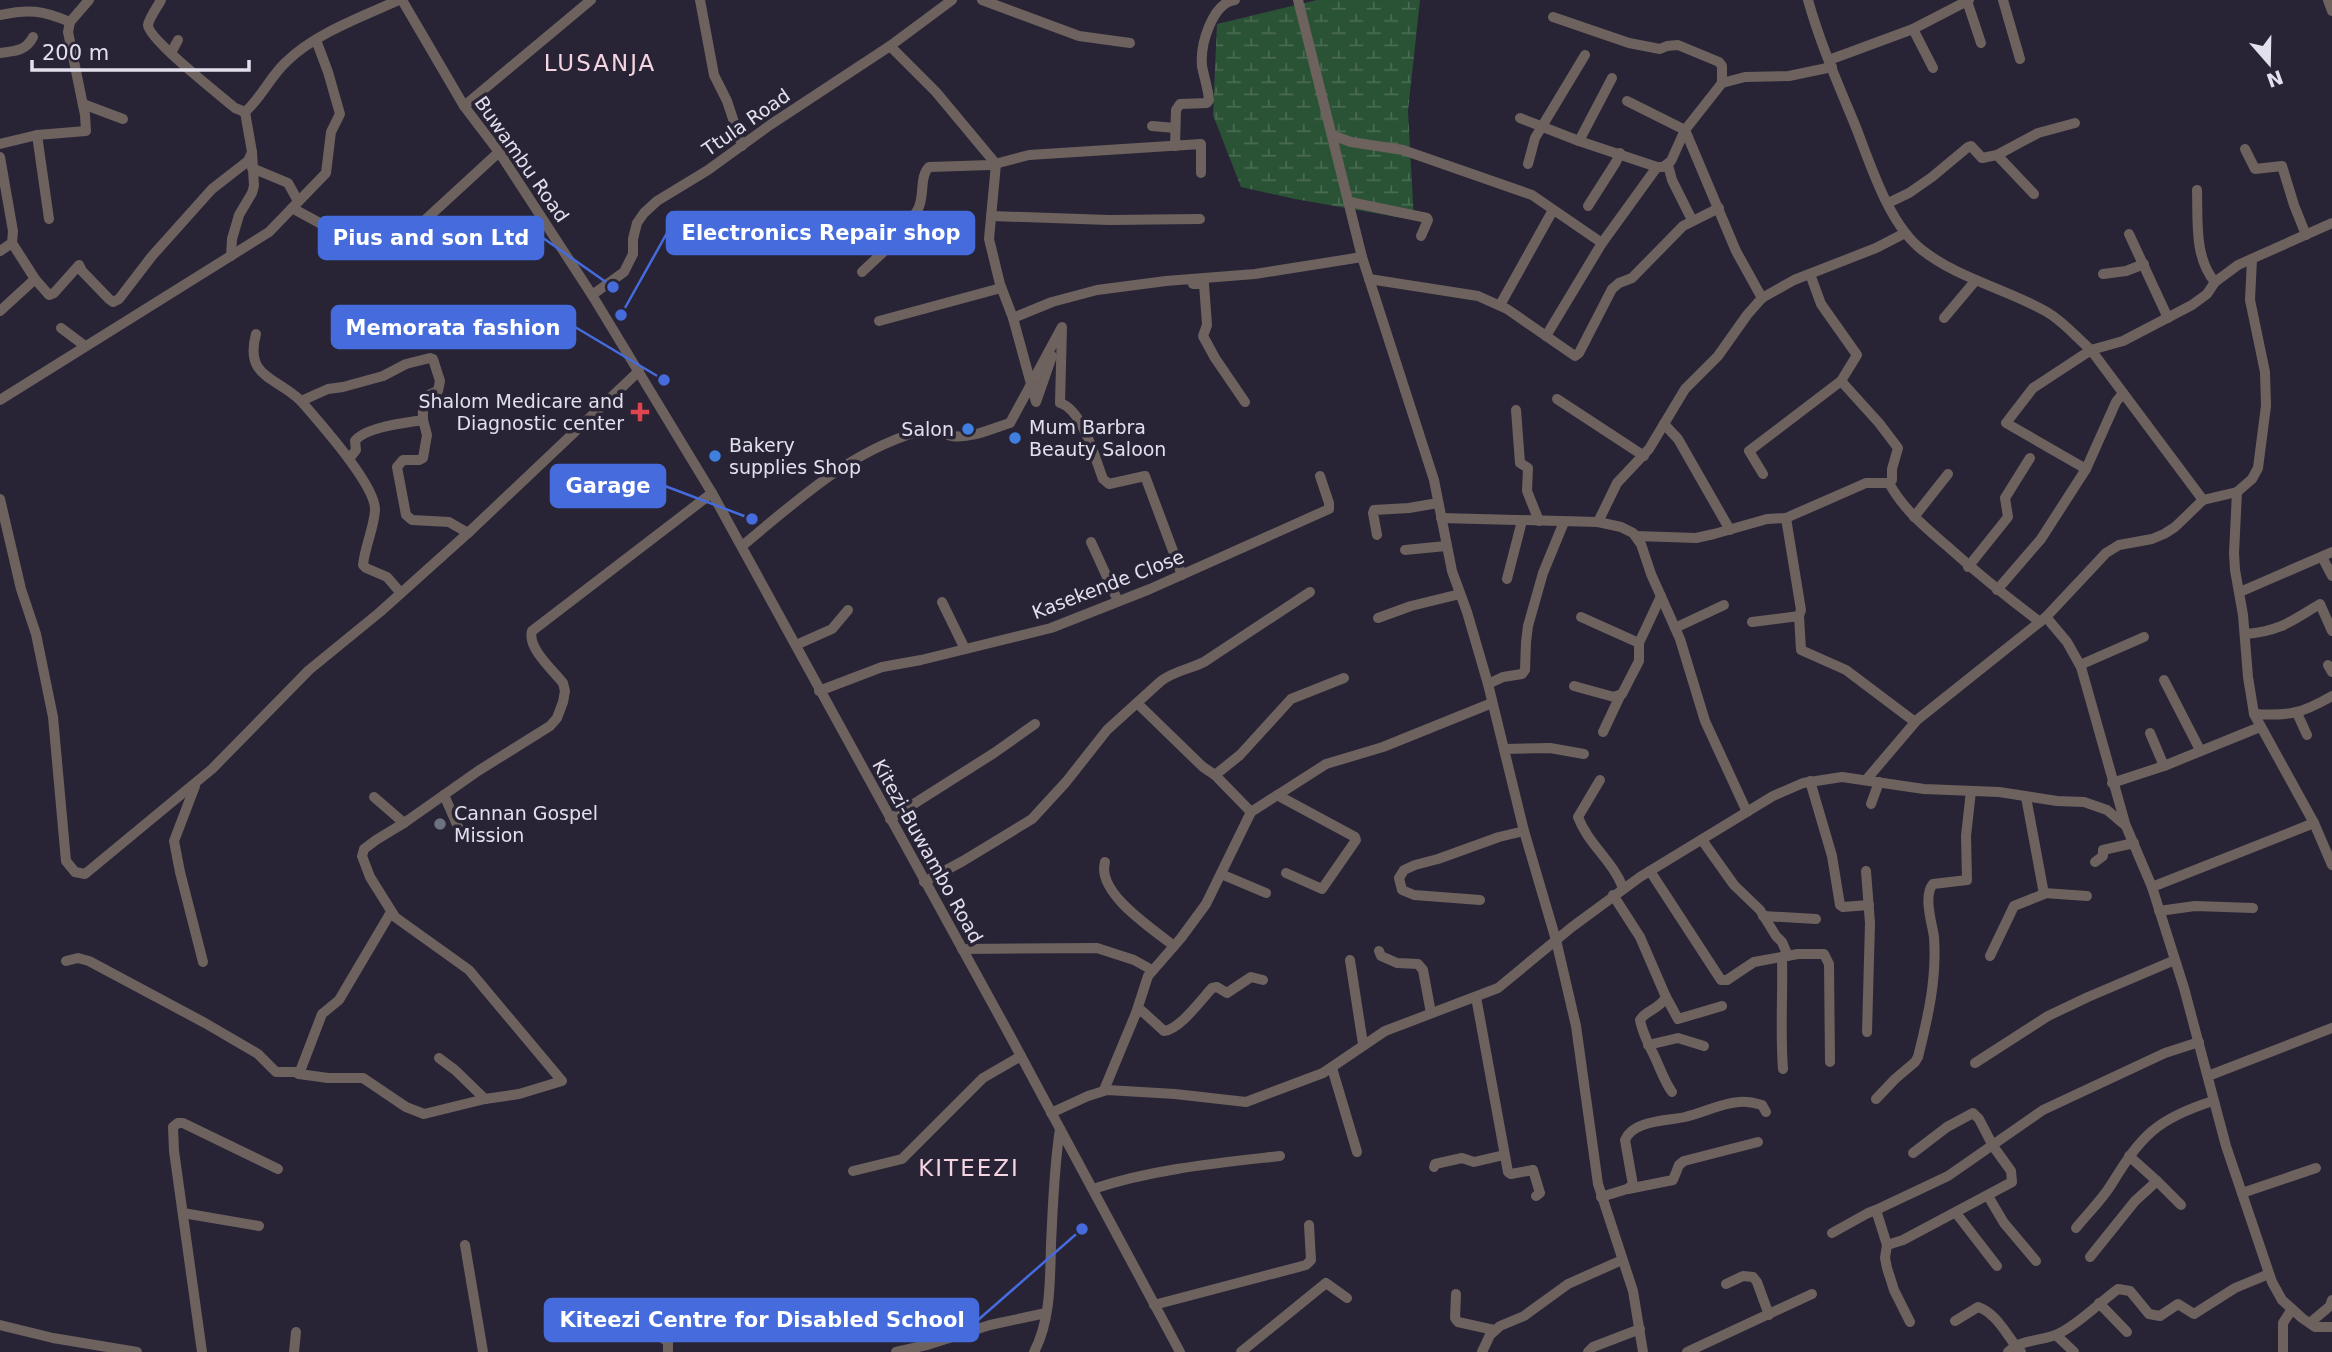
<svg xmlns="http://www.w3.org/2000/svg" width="2332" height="1352" font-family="'DejaVu Sans',sans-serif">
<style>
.wetland{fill:url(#wetland-marsh)}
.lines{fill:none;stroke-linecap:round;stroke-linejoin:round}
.minor{stroke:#6d625e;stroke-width:10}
.health-dot{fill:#e0444e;stroke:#282436;stroke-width:2.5}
.shop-dot{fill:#3f7fe0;stroke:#282436;stroke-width:2.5}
.worship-dot{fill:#6b7280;stroke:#282436;stroke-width:2.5}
.labels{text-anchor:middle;stroke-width:7;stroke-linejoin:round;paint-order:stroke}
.street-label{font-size:19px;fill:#e3e0ed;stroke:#282436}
.poi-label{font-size:19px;fill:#e3e0ed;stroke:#282436;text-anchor:start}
.quarter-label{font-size:23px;letter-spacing:2px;fill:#f5d4e1;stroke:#282436}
.leader{fill:none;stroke:#456bdc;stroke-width:2.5}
.callout-dot{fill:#456bdc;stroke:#282436;stroke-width:2.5}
.callout{fill:#456bdc;stroke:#456bdc;stroke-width:2.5}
.callout-label{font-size:21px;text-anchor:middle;font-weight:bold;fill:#fff}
</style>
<defs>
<pattern id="wetland-marsh" width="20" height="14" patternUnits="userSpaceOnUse" patternTransform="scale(1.75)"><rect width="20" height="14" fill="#2a5235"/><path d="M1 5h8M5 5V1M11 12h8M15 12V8" fill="none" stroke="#496b53"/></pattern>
</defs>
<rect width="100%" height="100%" fill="#282436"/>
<!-- wetland -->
<path class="wetland" d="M 1317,0 L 1420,0 L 1408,111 L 1414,220 L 1295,199 L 1241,187 L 1213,115 L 1217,24 Z"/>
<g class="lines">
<!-- minor -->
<g class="minor">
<path d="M 161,0 C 158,6 149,18 148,25 C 148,39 221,96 235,108 L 245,112 C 261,98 270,77 286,62 C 314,34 363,16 399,0"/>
<path d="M 402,0 L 464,106 L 499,152 L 592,295 L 712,493 L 1008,1032 L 1180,1352"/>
<path d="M 700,0 L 714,75 L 727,101 L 742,146"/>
<path d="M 982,0 L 1079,36 L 1130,43"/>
<path d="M 1298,0 L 1362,257 L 1434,480 L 1452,571 L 1467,612 L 1488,684 L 1524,831 L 1556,940 L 1576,1026 L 1598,1184 L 1633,1291 L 1643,1352"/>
<path d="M 1808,0 C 1820,43 1838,84 1855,125 C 1871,165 1888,223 1922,250 C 1959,279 2007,289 2047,312 C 2064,322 2076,337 2091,350 L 2203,500"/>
<path d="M 2003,0 L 2020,59"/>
<path d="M 2328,0 L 2332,11"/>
<path d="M 1967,1 L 1981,43"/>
<path d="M 0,15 C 29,9 42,10 70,22"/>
<path d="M 1553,17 L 1629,43 L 1660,49 L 1667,46 L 1678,45 L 1719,62 L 1722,66 L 1722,83"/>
<path d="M 1913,29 L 1933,68"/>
<path d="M 890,46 L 936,92 L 996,164 L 989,239 L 1000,284 L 1013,318 L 1036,402 L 1052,356"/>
<path d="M 0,53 C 15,51 26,51 33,37"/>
<path d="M 171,53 L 178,40"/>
<path d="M 1829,60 L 1913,29 L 1969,0"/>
<path d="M 1627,101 L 1685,130 L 1736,251 L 1762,298"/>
<path d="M 83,104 L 123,119"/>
<path d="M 464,106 L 591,0"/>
<path d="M 1520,118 L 1579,141 L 1657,167 L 1663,167 L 1671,161 L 1685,130 L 1722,83 L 1745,77 L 1789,76 L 1832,67"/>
<path d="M 1152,126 L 1175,128"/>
<path d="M 37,135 L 49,219"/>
<path d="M 1332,135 L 1351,142 L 1403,150 L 1532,195 L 1602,243"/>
<path d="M 1579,141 L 1612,78"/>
<path d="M 0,144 L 37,135 L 86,131 L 85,115 L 68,32 L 70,22 L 89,0"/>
<path d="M 1175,146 L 1176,110 L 1180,104 L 1207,103 L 1209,100 C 1208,88 1204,77 1202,66 C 1200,45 1212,3 1235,0"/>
<path d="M 2245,149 L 2255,169 L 2282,166 L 2294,205 L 2306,235"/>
<path d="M 1997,155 L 2034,194"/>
<path d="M 0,157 L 13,231 L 12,243 L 0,251"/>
<path d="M 1528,164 L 1535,138 L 1585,55"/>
<path d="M 1668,165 L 1672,180 L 1692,220"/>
<path d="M 252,168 L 288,183 L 298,201"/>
<path d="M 2197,190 C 2198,220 2194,258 2215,282"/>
<path d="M 1350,202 L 1427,218 L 1428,220 L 1421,236"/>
<path d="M 1888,203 L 1909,193 L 1932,177 L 1968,147 L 1971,146 L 1982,158 L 1997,155 L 2038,133 L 2075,123"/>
<path d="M 1588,206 L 1616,162 L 1620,153"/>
<path d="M 292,208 L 327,227 L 387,255 L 499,152"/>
<path d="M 991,216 L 1109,220 L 1200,219"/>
<path d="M 2129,234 L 2168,318"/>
<path d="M 12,243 L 35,279 L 49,295 L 54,293 L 79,265 L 82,271 L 109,299 L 113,302 L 119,299 L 152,256 L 212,189 L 248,161 L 252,152 L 245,112"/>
<path d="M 231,256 L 232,239 L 239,215 L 252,193 L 254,186 L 252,152"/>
<path d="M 862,272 C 882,253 905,234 918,209 C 925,196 919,177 929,167 L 991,165 L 1029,155 L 1201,144 L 1201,173"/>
<path d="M 1810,274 L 1821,304 L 1857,355 L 1841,381 L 1879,423 L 1898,448 L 1892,469 L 1892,480 L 1889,483 C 1903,509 1925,527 1947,546 C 1977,573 2008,598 2040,622"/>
<path d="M 2103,274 L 2126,271 L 2144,264"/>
<path d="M 1369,279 L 1478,296 L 1507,309 L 1575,356 L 1579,353 L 1612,289 L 1619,283 L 1632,278 L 1683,226 L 1719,208"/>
<path d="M 1193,284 L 1204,284 L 1207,325 L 1203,336 L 1215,358 L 1245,402"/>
<path d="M 592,295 L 624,272 L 633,254 L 633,239 L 637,223 L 644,213 L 657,201 L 708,170 L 770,125 L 890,46 L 952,0"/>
<path d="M 1500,305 L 1553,210"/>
<path d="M 0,311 L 35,279"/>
<path d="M 1013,318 L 1052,302 L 1097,290 L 1166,281 L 1255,274 L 1362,257"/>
<path d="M 1944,318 L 1976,280"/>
<path d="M 879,321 L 1001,288"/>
<path d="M 61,328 L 85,346"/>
<path d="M 256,334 C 244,378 277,377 301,401 C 318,421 376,485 375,510 C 374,528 365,546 363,565 L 366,568 L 387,577 L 400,592"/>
<path d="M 1546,336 L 1602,243 L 1657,167"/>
<path d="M 1557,399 L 1644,456"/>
<path d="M 0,400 L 269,232 L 326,173 L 331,132 L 340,114 L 328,72 L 316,40"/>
<path d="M 301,401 L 328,389 L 343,387 L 383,376 L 406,364 L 430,358 L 433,359 L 440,381 L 438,391 C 420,396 423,403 423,420 C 405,423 365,427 355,441 L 356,450 L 349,459"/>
<path d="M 1516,410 L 1520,463 L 1528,468 L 1527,491 L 1539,521"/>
<path d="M 423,420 L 427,435 L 423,458 L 419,460 L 403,460 L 397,467 L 406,515 L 412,520 L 449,522 L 468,533"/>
<path d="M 1664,424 L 1678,439 L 1730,530"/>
<path d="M 2086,469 L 2116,402 L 2123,393"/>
<path d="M 1763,474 L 1749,451 L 1841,381"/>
<path d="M 2237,492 L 2234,553 L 2235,570 L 2243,615 L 2248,677 L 2254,714 L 2314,823 L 2332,865"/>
<path d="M 0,499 L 21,589 L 36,634 L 53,717 L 66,861 L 75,872 L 85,874 L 212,769 L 309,670 L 380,612 L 468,533 L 639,371"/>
<path d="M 1914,517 L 1948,474"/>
<path d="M 1441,518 L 1598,522 L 1621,527 L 1633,533 L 1641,544 L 1651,574 L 1680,639 L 1705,721 L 1747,812"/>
<path d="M 1786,518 L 1801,610 L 1799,616 L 1801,650 L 1846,670 L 1915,722"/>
<path d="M 1598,522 L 1617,483 L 1649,449 L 1685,389 L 1718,356 L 1747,315 L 1762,298 L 1794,280 L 1876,248 L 1905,233"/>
<path d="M 1377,535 L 1373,513 L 1374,510 L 1409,508 L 1438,503"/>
<path d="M 1636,536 L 1696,538 L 1714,534 L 1767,519 L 1786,518 L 1866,483 L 1889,483"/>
<path d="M 1091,542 L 1118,601"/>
<path d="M 742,546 C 799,499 854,447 928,429 C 938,426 943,435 952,436 C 971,439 993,428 1010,423 L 1062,327 L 1060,403 C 1082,409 1095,458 1103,479 L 1109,484 L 1145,476 L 1182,575"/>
<path d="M 1405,550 L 1446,546"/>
<path d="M 2322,557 L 2332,576"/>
<path d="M 1968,567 L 2008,517 L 2005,498 L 2030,458"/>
<path d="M 1507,579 L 1522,521"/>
<path d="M 1997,590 L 2041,539 L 2086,469 L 2006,423 L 2033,388 L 2091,350 L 2123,341 L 2192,305 L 2207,294 L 2215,282 L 2238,265 L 2332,223"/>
<path d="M 2240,592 L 2332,552"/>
<path d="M 942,602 L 965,649"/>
<path d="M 1581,617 L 1639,643"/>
<path d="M 2046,617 L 2067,642 L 2081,667 L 2125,823"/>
<path d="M 1378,618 L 1411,606 L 1460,594"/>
<path d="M 1752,622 L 1799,616"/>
<path d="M 1675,628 L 1724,605"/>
<path d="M 2246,634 C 2281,631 2291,621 2320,604 L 2332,631"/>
<path d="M 796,645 L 832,629 L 848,610"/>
<path d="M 2080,665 L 2144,637"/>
<path d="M 2328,665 L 2332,672"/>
<path d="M 2164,680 L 2200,750"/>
<path d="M 1488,684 L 1503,677 L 1522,674 L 1525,670 L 1526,642 L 1528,626 L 1543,573 L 1564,522"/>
<path d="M 1574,686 L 1614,697 L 1622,694 L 1639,661 L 1639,643 L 1661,596"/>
<path d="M 819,691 L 882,667 L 921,660 L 1051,628 L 1150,589 L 1329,509 L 1329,503 L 1320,476"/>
<path d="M 1137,703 L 1203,767 L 1215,775 L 1251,812"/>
<path d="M 2297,713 L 2307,735"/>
<path d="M 2254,714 C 2289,716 2301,714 2332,696"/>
<path d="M 1603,732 L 1620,696"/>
<path d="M 2150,733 L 2164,766"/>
<path d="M 1504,749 L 1550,748 L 1584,754"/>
<path d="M 1215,775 L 1240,755 L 1291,699 L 1344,678"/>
<path d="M 1600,780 L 1578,817 C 1588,844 1613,861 1623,888"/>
<path d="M 1866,780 L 1917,720 L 2046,617 L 2106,553 L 2119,545 L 2152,539 L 2164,534 L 2175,527 L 2203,500 L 2237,492 L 2252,479 L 2258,468 L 2266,406 L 2265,372 L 2250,300 L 2252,259"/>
<path d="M 1810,781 L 1832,856 L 1840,905 L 1843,907 L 1869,905"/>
<path d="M 2112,783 L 2164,766 L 2260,727"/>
<path d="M 195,786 L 174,841 L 180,872 L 203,962"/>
<path d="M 444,795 L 462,836"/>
<path d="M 1277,795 L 1355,837 L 1356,840 L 1322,889 L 1286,873"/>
<path d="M 374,797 L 404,823"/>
<path d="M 1871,804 L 1879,782"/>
<path d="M 890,819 L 994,753 L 1035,724"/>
<path d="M 1702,840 L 1734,885 L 1760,910 L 1776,936 L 1782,942 L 1788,956"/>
<path d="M 1105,862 C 1096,893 1153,929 1174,946"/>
<path d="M 2095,862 L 2103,856 L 2103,850 L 2134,843"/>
<path d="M 1650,871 L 1721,980 L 1727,980 L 1754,962 L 1798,954 L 1824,954 L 1829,964 L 1830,1062"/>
<path d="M 1866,871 L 1870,923 L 1867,1032"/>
<path d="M 1221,874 L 1266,893"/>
<path d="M 924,882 L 963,861 L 1032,819 L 1066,782 L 1107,730 L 1161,681 C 1174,671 1190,669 1204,662 L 1310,592"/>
<path d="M 2152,887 L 2314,823"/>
<path d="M 2044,893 L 2087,896"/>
<path d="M 1613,895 L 1640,937 L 1666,997 C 1660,1009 1646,1010 1640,1020 C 1643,1036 1651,1048 1657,1062 C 1662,1073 1665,1082 1672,1092"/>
<path d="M 1480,900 L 1414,895 L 1402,890 L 1399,878 L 1404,870 L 1415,865 L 1438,859 L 1499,837 L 1524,831"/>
<path d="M 2159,911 L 2195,906 L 2253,908"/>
<path d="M 1763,916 L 1816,919"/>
<path d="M 962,949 L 1097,948 L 1134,960 L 1152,970"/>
<path d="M 1379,951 L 1381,956 L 1397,963 L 1418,964 L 1423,970 L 1431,1013"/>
<path d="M 1990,956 L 2014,906 L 2044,894 L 2026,797"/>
<path d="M 1782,958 C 1783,995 1780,1032 1783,1069"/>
<path d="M 1350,960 L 1363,1044"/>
<path d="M 66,961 L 78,958 L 89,961 L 205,1023 L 258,1054 L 276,1072 L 295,1072 L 299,1074 L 322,1014 L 339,1000 L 391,912"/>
<path d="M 1476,997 L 1508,1172 L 1511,1174 L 1533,1170 L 1540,1193 L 1536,1196"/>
<path d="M 1666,997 L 1678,1019 L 1722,1006"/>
<path d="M 1136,1013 L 1142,1011 L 1164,1031 C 1179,1030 1201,1000 1212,988 L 1217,987 L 1227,993 L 1251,977 L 1263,980"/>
<path d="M 1648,1045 L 1678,1038 L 1704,1046"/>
<path d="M 439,1058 L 455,1070 L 485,1099"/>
<path d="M 1975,1063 L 2048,1016 L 2088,997 L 2175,960"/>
<path d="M 1332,1068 L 1357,1152"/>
<path d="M 299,1074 L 328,1078 L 363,1078 L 406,1107 L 424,1114 L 485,1099 L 519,1094 L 562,1081 L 469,970 L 395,917 L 370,877 L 362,856 L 364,849 L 376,840 L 404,823 L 478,771 L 550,726 L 557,718 L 563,702 L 565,691 L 563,683 C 553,670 527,648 532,631 L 712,493"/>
<path d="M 2208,1076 L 2332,1028"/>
<path d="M 1104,1090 L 1136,1013 L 1148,976 L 1181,938 L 1206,904 L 1251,812 L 1326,764 L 1383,747 L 1492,703"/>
<path d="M 1876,1099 L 1895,1079 L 1915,1062 L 1918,1057 C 1928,1017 1937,979 1934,937 C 1932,923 1923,896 1933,884 L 1967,880 L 1966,836 L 1971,791"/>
<path d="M 1051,1113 L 1088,1096 L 1107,1090 L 1175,1094 L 1246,1102 L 1323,1073 L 1385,1031 L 1498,988 L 1572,927 L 1640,877 L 1773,796 L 1803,783 L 1842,777 L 1924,789 L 1999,792 L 2057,801 L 2084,802 L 2107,810 L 2126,826 L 2152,887 L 2184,988 L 2226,1146 L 2272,1282 L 2282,1300 L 2302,1318 L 2315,1327 L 2332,1327"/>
<path d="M 1434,1167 L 1435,1164 L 1462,1158 L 1474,1162 L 1504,1155"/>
<path d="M 853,1171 L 902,1159 L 983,1078 L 1021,1056"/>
<path d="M 2157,1181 L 2181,1205"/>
<path d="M 1093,1189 C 1152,1169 1218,1163 1280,1156"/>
<path d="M 1628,1189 L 1673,1180 L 1679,1165 L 1684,1161 L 1758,1142"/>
<path d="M 2242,1193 L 2316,1168"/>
<path d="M 1988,1196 L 2004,1223 L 2036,1261"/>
<path d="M 1601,1197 L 1627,1189 L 1633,1185 L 1625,1140 C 1633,1120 1668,1121 1685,1117 C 1703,1113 1721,1103 1739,1102 C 1747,1101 1755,1103 1762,1105 L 1766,1112"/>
<path d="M 183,1213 L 259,1226"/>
<path d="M 1956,1213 L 1997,1266"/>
<path d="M 2076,1228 C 2087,1214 2101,1201 2111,1185 C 2141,1136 2156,1119 2213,1101"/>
<path d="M 1832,1233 L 1868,1213 L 1876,1210"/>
<path d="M 465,1245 L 483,1352"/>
<path d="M 1887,1245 L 1903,1240 L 2012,1182 L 2011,1171 L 1993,1146 L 1979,1119 L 1973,1113 L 1947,1127 L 1913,1153"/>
<path d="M 2090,1257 L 2135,1201 L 2157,1181 L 2129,1156"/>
<path d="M 1726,1284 L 1743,1276 L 1753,1277 L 1757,1282 L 1769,1315"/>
<path d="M 1456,1294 L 1455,1318 L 1458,1322 L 1494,1330"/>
<path d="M 2099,1303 L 2127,1332"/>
<path d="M 1154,1305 L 1306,1265 L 1311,1260 L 1309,1225"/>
<path d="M 1955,1321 L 1978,1307 C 1997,1313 2008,1338 2021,1352"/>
<path d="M 1910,1322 L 1894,1290 L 1887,1268 L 1885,1258 L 1887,1245 L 1876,1210 L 1948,1176 L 2043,1110 L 2165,1053 L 2199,1042"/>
<path d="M 2311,1322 L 2330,1306 L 2332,1300"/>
<path d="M 0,1325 L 53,1338 L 137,1352"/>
<path d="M 2056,1335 L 2074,1352"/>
<path d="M 661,1337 L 668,1342 L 668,1352"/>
<path d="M 202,1352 L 174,1151 L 173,1127 L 178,1123 L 183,1123 L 278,1169"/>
<path d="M 294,1352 L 296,1332"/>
<path d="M 896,1352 L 927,1345 L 990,1325 L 1046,1313"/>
<path d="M 1034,1352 C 1051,1320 1050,1279 1051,1244 C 1053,1205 1054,1167 1060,1129"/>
<path d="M 1241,1352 L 1326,1283 L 1347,1298"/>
<path d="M 1482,1352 L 1490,1335 L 1500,1326 L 1524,1316 L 1568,1284 L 1622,1260"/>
<path d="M 1588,1352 L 1593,1347 L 1640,1329"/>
<path d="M 1687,1352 L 1812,1294"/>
<path d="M 2008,1352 C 2022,1338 2043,1342 2060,1333 C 2081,1322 2099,1303 2118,1289 L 2130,1291 L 2149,1314 L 2160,1316 L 2178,1304 L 2194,1314 L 2235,1288 L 2269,1274"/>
<path d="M 2283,1352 L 2283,1323 L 2292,1309"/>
</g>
</g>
<!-- markers -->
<path class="health-dot" d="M636.5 401.5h7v7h7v7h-7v7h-7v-7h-7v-7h7z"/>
<g class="shop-dot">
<circle cx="968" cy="429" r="7"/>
<circle cx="1015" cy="438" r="7"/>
<circle cx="715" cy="456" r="7"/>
</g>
<circle class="worship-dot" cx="440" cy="824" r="7"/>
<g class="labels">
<!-- street labels -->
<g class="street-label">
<text transform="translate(746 122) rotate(-35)" y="7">Ttula Road</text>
<text transform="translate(522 159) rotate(55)" y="7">Buwambu Road</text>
<text transform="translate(1108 584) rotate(-21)" y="7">Kasekende Close</text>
<text transform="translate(928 851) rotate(61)" y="7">Kitezi-Buwambo Road</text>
</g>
<!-- poi labels -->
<g class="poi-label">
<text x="624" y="408" text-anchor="end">Shalom Medicare and<tspan x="624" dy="22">Diagnostic center</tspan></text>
<text x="1029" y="434">Mum Barbra<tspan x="1029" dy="22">Beauty Saloon</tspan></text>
<text x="954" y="436" text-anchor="end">Salon</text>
<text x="729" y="452">Bakery<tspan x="729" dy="22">supplies Shop</tspan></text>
<text x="454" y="820">Cannan Gospel<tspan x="454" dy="22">Mission</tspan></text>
</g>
<!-- quarter labels -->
<g class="quarter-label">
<text x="600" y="71">LUSANJA</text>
<text x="969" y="1176">KITEEZI</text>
</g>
</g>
<!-- callouts -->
<path class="leader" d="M621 315L667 233M613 287L543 238M664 380L575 327M752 519L665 486M1082 1229L978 1320"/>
<g class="callout-dot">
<circle cx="621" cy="315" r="7"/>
<circle cx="613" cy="287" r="7"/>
<circle cx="664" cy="380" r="7"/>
<circle cx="752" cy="519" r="7"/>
<circle cx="1082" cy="1229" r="7"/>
</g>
<g class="callout">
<rect x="667" y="212" width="307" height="42" rx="7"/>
<rect x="319" y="217" width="224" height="42" rx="7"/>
<rect x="332" y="306" width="243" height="42" rx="7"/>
<rect x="551" y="465" width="114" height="42" rx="7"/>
<rect x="545" y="1299" width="433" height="42" rx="7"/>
</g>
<g class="callout-label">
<text x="821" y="240">Electronics Repair shop</text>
<text x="431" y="245">Pius and son Ltd</text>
<text x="453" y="335">Memorata fashion</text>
<text x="608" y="493">Garage</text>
<text x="762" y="1327">Kiteezi Centre for Disabled School</text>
</g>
<!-- north arrow -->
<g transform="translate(2269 63) rotate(160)" stroke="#282436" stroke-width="5" paint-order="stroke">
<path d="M0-5L12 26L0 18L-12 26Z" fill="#e3e0ed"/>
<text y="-10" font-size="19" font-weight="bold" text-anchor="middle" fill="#e3e0ed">N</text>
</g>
<!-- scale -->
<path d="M32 60v10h217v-10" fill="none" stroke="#e3e0ed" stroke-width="3.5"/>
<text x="42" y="60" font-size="21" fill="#e3e0ed" stroke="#282436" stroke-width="5" paint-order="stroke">200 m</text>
</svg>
